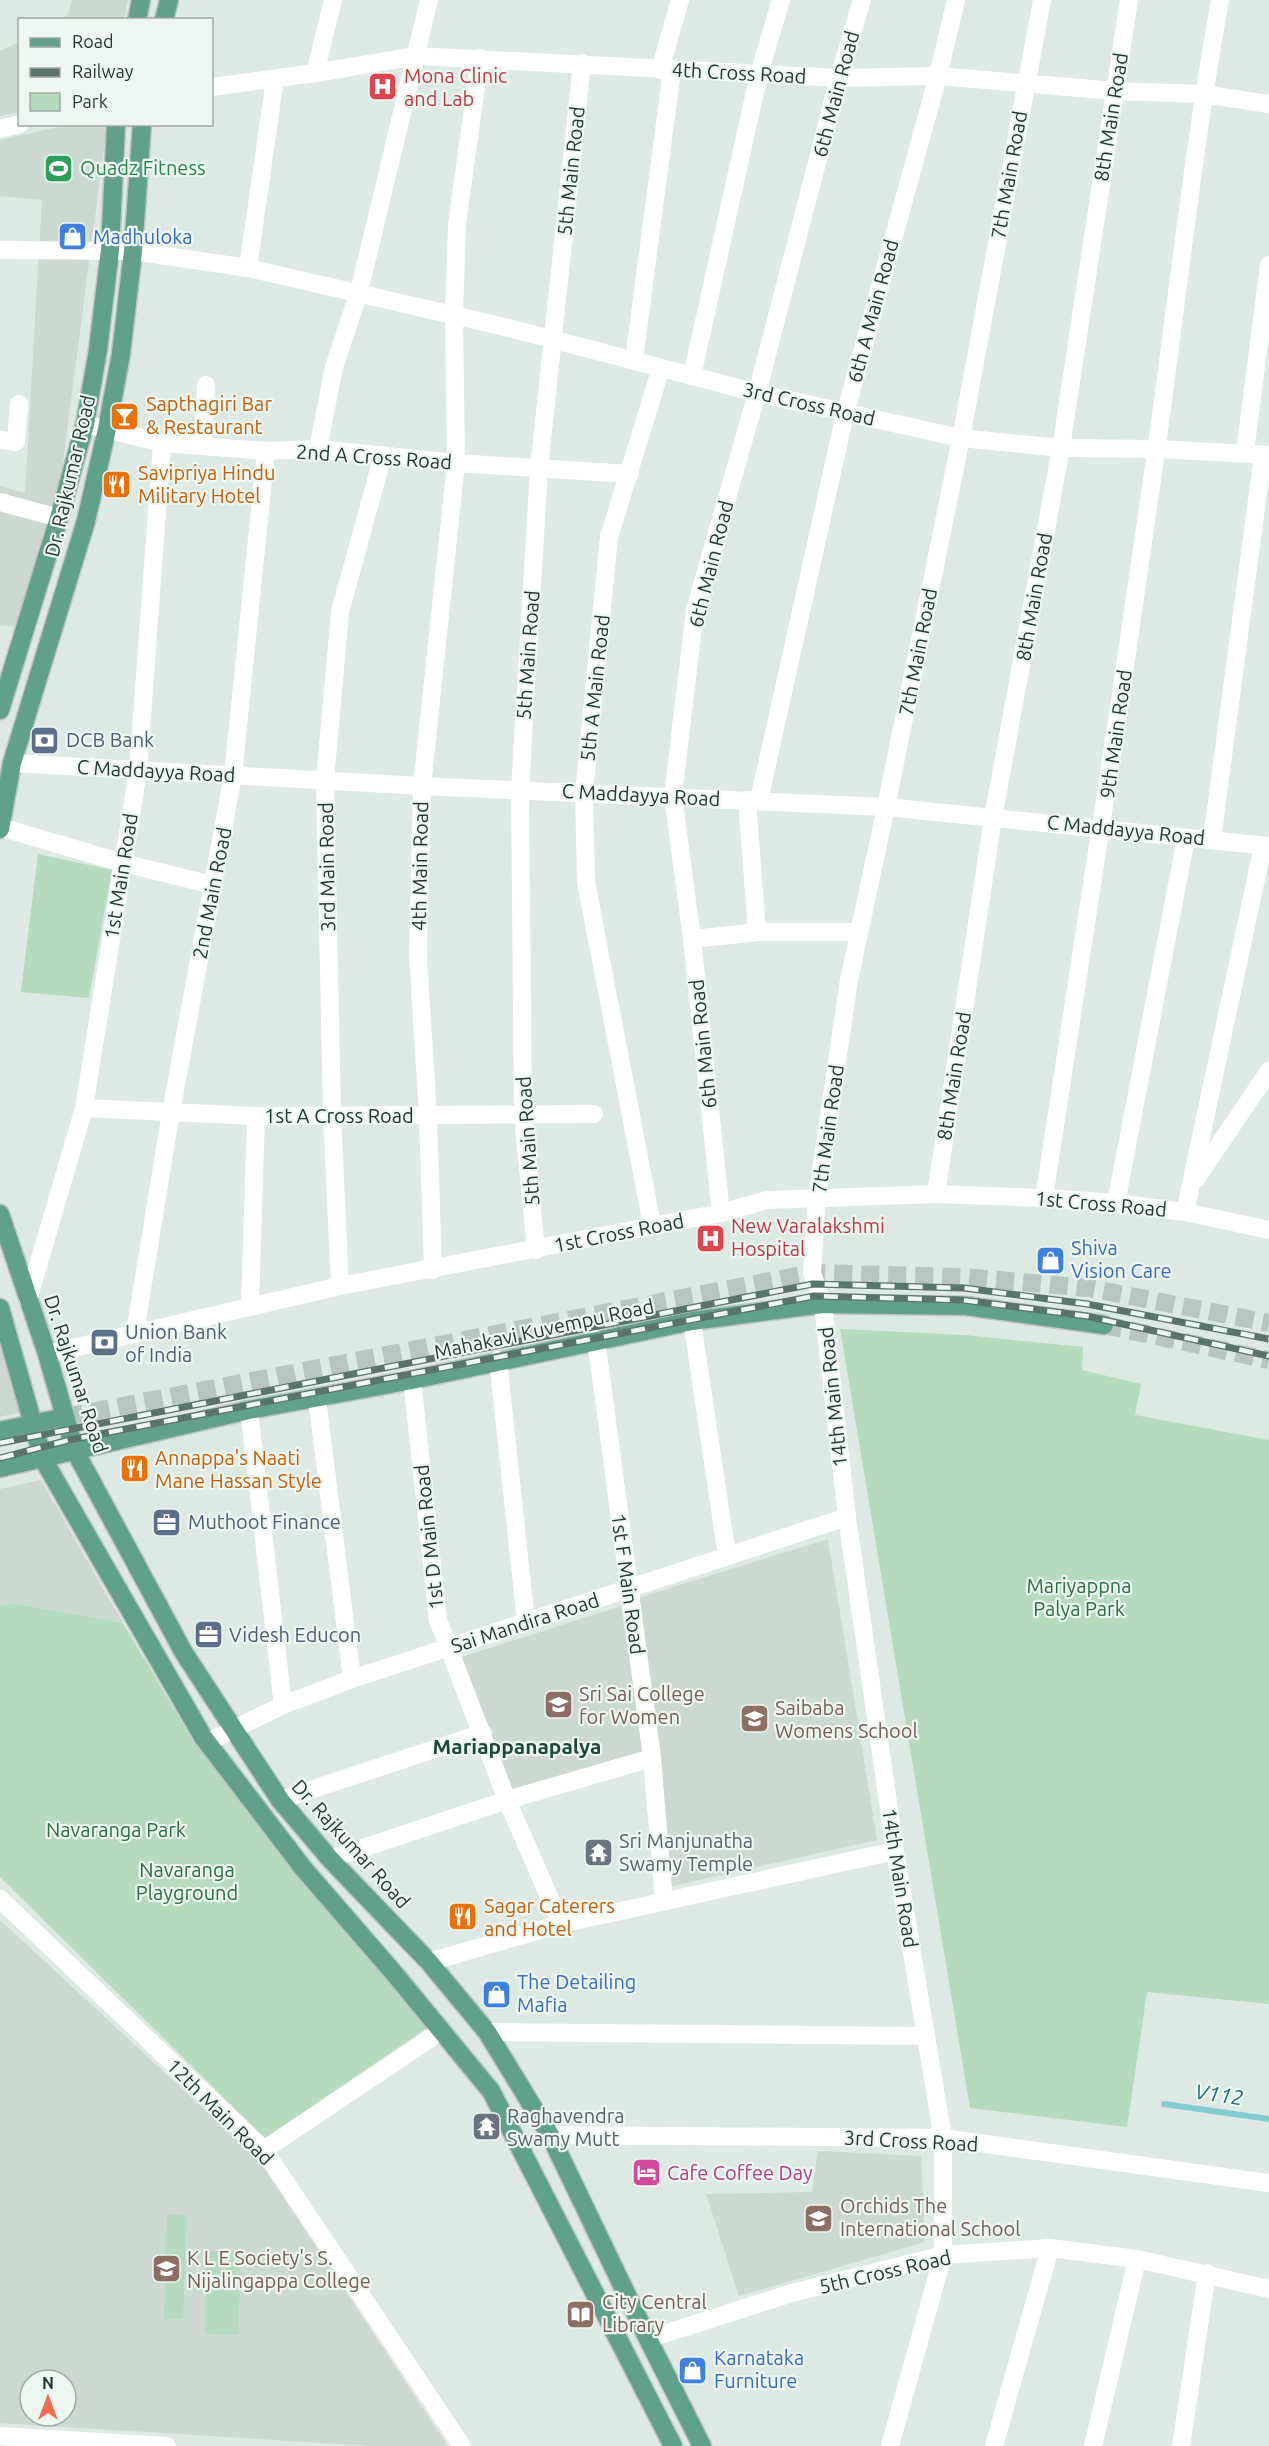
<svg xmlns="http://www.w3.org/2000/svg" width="1269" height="2446" font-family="Ubuntu,sans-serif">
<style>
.built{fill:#cbd9d1;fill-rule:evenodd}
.green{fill:#b5dbbc}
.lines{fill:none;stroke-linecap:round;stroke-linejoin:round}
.stream{stroke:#83cbd0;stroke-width:6}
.major-tunnel{stroke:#b7c6bf;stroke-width:18;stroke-dasharray:18 9;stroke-linecap:butt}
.major-casing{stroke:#bcc3c1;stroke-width:21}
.minor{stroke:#fff;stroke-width:18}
.major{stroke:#61a08a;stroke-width:18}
.rail-casing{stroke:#59756b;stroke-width:7}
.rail{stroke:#edf6f1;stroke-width:4.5;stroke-dasharray:14;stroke-linecap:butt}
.labels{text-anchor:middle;stroke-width:4.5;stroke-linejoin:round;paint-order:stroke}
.street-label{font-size:20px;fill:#1f382f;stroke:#edf6f1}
.health-label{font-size:20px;fill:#be3a42;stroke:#edf6f1;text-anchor:start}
.leisure-label{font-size:20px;fill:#27864d;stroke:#edf6f1;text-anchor:start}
.shop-label{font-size:20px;fill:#366cbe;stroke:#edf6f1;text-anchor:start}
.food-label{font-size:20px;fill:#c56008;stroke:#edf6f1;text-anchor:start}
.service-label{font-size:20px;fill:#4e5e75;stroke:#edf6f1;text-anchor:start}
.park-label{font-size:20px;fill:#296f3e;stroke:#edf6f1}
.education-label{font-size:20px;fill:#785e54;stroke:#edf6f1;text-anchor:start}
.worship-label{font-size:20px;fill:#5b616d;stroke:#edf6f1;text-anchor:start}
.hotel-label{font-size:20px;fill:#b23c85;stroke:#edf6f1;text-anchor:start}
.neighbourhood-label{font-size:21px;font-weight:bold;fill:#1b4a3b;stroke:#edf6f1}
.water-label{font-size:21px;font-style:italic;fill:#196d74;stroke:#edf6f1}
</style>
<rect width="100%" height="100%" fill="#dde9e3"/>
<!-- built -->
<g class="built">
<path d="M 72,0 L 128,0 L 124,19 L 60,19 L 68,15 Z"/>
<path d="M 19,42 L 19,112 L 0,116 L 0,51 Z"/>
<path d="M 68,125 L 107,125 L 59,492 L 16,627 L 0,625 L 0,486 L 25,493 L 42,200 L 0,196 L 0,140 Z"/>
<path d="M 0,1333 L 24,1411 L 0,1417 Z"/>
<path d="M 41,1480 L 123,1623 L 12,1603 L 0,1606 L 0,1489 Z"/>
<path d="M 828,1539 L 877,1840 L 668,1887 L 638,1598 Z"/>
<path d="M 621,1606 L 644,1752 L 509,1794 L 462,1657 Z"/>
<path d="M 0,1920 L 258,2159 L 448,2446 L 373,2446 L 0,2423 ZM 30,2380 L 66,2380 L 66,2416 L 30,2416 Z"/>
<path d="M 818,2151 L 921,2156 L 925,2242 L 739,2296 L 706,2194 L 812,2192 Z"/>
</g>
<!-- green -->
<g class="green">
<path d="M 38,854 L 112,870 L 89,998 L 21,992 Z"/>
<path d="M 840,1329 L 965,1335 L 1083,1347 L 1082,1370 L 1141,1384 L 1135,1415 L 1269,1440 L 1269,2004 L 1147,1992 L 1127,2127 L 970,2108 Z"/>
<path d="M 12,1603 L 123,1623 L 195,1744 L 427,2028 L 265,2138 L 0,1877 L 0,1606 Z"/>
<path d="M 167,2214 L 186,2215 L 183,2319 L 164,2319 Z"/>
<path d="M 207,2251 L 241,2252 L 238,2335 L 205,2334 Z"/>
</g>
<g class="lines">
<!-- stream -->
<path class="stream" d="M 1164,2104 L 1269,2119"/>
<!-- major-tunnel -->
<g class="major-tunnel">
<path d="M 1104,1325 L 1269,1360"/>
<path d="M 65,1417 L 812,1273 L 964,1277 L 1089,1288 L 1269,1323"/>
</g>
<defs>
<g id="major">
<path d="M 137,20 L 141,0"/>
<path d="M 164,20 L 169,0"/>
<path d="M 0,710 L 59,518 L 85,424 L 98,350 L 110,250 L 116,124"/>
<path d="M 0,829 L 12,763 L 86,521 L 107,429 L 121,354 L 133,251 L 142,124"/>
<path d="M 0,1214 L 47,1354 L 75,1451 L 184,1653 L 280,1800 L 330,1859 L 429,1962 L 487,2032 L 550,2135 L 648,2339 L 702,2446"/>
<path d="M 0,1308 L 43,1459 L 203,1737 L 303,1868 L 393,1972 L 491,2091 L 673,2446"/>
<path d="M 0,1431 L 65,1417"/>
<path d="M 0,1468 L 249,1410 L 412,1380 L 692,1321 L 823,1304 L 966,1306 L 1104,1325"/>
</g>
</defs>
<!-- major casing -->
<use href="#major" class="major-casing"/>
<!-- minor -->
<g class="minor">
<path d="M 660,70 L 680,0"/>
<path d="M 315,73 L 333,0"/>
<path d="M 212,87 L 315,73 L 416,56 L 839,78 L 938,76 L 1115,91 L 1203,94 L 1269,104"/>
<path d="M 0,129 L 20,124"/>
<path d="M 0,250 L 133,251 L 248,268 L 509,328 L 757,393 L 961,438 L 1061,448 L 1157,449 L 1269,455"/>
<path d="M 248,268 L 275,79"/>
<path d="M 634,360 L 672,70"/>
<path d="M 692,376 L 759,74 L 781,0"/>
<path d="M 85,424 L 162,443 L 266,451 L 318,449 L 456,463 L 630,474"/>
<path d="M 0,440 L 16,442 L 19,404"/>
<path d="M 203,446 L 206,385"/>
<path d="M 318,449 L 334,367 L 359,292 L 429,0"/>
<path d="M 1245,452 L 1269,265"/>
<path d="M 0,502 L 59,518"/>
<path d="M 12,763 L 422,786 L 886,807 L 1269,846"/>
<path d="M 747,800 L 757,932"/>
<path d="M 759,800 L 845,414 L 938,76 L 956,0"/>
<path d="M 0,827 L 123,863 L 213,885"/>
<path d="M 1212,839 L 1263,455"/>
<path d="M 692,939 L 760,932 L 859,932"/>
<path d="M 84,1108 L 256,1116 L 594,1114"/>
<path d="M 1196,1179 L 1269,1071"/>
<path d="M 936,1194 L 993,818 L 1061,448 L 1129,0"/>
<path d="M 1044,1198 C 1083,949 1121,701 1156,452 C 1177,301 1193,150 1220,0"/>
<path d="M 1116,1203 L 1186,838"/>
<path d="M 1185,1212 L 1263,846"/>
<path d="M 721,1213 L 692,939 L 673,796 L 695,610 L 757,393 L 839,78 L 862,0"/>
<path d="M 652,1225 L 586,882 L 584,793 L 609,537 L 661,368"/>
<path d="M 536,1250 L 523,1116 L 520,789 L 539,469 L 582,63"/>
<path d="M 433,1270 L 428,1116 L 418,956 L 422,786 L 456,463 L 454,315 L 457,224 L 480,58"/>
<path d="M 340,1286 L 332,1115 L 325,780 L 340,612 L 383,455"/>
<path d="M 28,1300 L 84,1108 L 138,771 L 162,443"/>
<path d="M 250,1305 L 256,1116"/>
<path d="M 692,1321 L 727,1556"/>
<path d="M 135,1332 L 171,1112 L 233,775 L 266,451"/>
<path d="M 596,1339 L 652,1758 L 664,1901"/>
<path d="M 47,1354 L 340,1286 L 721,1213 L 767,1200 L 936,1194 L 1044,1198 L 1116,1203 L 1185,1212 L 1269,1230"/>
<path d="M 498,1360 L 526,1622"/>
<path d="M 412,1380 L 438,1620 L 507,1800 L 561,1924"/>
<path d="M 317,1399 L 352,1679"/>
<path d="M 249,1410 L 283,1705"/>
<path d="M 208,1742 L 283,1705 L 352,1679 L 847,1517"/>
<path d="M 280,1800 L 483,1733"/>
<path d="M 330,1859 L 507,1800 L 652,1758"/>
<path d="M 0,1899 L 264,2150 L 462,2446"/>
<path d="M 429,1962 L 561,1924 L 895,1851"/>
<path d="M 487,2032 L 925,2036"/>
<path d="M 550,2135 L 943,2138 L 1269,2183"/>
<path d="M 264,2150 L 441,2031"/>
<path d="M 648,2339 L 792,2293 L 943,2255 L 1050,2248 L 1137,2259 L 1269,2289"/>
<path d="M 0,2436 L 167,2446"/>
<path d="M 890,2446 L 943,2255 L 943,2138 L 895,1851 L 847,1517 L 823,1304 L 812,1273 L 817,1198 L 849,980 L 886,807 L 961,438 L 1042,0"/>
<path d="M 994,2446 L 1050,2248"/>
<path d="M 1093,2446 L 1137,2259"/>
<path d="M 1181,2446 L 1207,2273"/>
</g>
<!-- major -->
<use href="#major" class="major"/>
<defs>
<g id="rail">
<path d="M 0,1443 L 813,1284 L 964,1288 L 1087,1304 L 1269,1339"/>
<path d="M 0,1458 L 69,1440 L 814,1296 L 963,1300 L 1086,1316 L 1269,1356"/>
</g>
</defs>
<!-- rail casing -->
<use href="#rail" class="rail-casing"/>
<!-- rail -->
<use href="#rail" class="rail"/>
</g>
<!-- icons -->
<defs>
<symbol id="hospital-square" viewBox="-11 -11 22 22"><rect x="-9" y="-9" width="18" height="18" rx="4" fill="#e0444e" stroke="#edf6f1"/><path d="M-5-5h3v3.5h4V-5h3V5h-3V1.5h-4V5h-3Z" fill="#fff"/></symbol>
<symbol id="stadium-square" viewBox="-11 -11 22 22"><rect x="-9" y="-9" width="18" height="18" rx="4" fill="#2e9e5b" stroke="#edf6f1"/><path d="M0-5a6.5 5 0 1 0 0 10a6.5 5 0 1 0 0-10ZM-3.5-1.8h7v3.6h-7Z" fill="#fff"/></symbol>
<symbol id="shop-square" viewBox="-11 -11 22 22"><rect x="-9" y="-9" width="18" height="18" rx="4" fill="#3f7fe0" stroke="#edf6f1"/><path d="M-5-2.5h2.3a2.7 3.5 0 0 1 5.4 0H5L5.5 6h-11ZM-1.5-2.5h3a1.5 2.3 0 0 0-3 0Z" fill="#fff"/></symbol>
<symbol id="bar-square" viewBox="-11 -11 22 22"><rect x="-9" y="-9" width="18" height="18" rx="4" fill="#e8710a" stroke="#edf6f1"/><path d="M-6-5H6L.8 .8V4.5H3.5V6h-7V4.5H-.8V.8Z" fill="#fff"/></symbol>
<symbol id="restaurant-square" viewBox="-11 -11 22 22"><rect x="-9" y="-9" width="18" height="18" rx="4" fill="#e8710a" stroke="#edf6f1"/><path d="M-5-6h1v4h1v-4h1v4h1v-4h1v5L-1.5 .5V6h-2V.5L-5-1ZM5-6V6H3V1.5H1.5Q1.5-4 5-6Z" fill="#fff"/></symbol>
<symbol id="bank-square" viewBox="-11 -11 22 22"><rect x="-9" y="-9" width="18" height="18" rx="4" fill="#5c6f8a" stroke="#edf6f1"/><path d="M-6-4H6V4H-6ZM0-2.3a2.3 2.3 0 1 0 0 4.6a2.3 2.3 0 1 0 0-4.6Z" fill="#fff"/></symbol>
<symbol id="office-square" viewBox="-11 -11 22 22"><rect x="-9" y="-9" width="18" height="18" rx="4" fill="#5c6f8a" stroke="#edf6f1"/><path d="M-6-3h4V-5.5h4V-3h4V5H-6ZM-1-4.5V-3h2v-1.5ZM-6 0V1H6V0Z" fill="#fff"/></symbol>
<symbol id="university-square" viewBox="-11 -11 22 22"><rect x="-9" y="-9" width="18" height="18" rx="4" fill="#8d6e63" stroke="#edf6f1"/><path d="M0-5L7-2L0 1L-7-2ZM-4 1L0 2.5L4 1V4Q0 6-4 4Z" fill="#fff"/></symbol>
<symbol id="school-square" viewBox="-11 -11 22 22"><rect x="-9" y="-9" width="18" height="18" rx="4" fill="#8d6e63" stroke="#edf6f1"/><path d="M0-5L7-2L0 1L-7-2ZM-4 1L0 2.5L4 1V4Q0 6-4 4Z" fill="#fff"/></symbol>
<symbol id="temple-square" viewBox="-11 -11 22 22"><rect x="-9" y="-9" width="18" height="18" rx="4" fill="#6b7280" stroke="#edf6f1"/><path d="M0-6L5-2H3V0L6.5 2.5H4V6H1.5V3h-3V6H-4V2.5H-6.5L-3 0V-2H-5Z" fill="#fff"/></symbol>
<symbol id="hotel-square" viewBox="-11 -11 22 22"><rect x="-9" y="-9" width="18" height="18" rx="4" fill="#d1479c" stroke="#edf6f1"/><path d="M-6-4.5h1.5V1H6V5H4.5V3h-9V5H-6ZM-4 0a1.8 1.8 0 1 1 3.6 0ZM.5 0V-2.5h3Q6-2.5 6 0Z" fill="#fff"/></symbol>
<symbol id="library-square" viewBox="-11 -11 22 22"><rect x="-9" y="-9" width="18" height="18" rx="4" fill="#8d6e63" stroke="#edf6f1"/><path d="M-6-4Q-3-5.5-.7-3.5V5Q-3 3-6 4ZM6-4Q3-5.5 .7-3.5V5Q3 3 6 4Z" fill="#fff"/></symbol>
</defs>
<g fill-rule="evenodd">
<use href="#hospital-square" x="366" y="70" width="33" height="33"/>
<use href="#stadium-square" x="42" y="152" width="33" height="33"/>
<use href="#shop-square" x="56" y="220" width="33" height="33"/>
<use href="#bar-square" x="108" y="400" width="33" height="33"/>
<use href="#restaurant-square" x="100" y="468" width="33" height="33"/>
<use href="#bank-square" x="28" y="724" width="33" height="33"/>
<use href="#hospital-square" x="694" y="1222" width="33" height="33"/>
<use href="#shop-square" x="1034" y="1244" width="33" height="33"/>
<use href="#bank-square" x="88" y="1326" width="33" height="33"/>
<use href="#restaurant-square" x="118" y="1452" width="33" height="33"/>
<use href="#office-square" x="150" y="1506" width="33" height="33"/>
<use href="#office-square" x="192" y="1618" width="33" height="33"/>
<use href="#university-square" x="542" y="1688" width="33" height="33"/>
<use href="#school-square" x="738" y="1702" width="33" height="33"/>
<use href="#temple-square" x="582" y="1836" width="33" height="33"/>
<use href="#restaurant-square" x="446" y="1900" width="33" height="33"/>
<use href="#shop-square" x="480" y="1978" width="33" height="33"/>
<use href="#temple-square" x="470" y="2110" width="33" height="33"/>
<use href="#hotel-square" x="630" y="2156" width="33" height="33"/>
<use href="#school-square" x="802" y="2202" width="33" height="33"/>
<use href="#university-square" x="150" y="2252" width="33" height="33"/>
<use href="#library-square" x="564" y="2298" width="33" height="33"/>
<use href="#shop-square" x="676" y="2354" width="33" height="33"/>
</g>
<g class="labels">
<!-- street labels -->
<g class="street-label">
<text transform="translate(739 73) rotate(3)" y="7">4th Cross Road</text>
<text transform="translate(836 94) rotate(-75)" y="7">6th Main Road</text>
<text transform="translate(1111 117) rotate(-81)" y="7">8th Main Road</text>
<text transform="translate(571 171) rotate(-84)" y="7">5th Main Road</text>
<text transform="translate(1009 175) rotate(-80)" y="7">7th Main Road</text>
<text transform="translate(873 311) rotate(-75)" y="7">6th A Main Road</text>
<text transform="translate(809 404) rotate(13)" y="7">3rd Cross Road</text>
<text transform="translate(374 457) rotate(4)" y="7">2nd A Cross Road</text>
<text transform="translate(70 476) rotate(-77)" y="7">Dr. Rajkumar Road</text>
<text transform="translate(711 564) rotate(-76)" y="7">6th Main Road</text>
<text transform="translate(1034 597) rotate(-80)" y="7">8th Main Road</text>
<text transform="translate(918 652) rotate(-79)" y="7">7th Main Road</text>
<text transform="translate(528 655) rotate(-86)" y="7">5th Main Road</text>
<text transform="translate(595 688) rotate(-84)" y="7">5th A Main Road</text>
<text transform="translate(1116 734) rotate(-82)" y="7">9th Main Road</text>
<text transform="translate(156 771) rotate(3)" y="7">C Maddayya Road</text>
<text transform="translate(641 795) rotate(3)" y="7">C Maddayya Road</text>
<text transform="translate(1126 830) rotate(6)" y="7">C Maddayya Road</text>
<text transform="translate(420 866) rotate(-89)" y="7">4th Main Road</text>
<text transform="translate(327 867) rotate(-91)" y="7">3rd Main Road</text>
<text transform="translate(121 876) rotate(-81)" y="7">1st Main Road</text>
<text transform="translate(212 893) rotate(-79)" y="7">2nd Main Road</text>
<text transform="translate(703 1044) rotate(-96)" y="7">6th Main Road</text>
<text transform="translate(954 1076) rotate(-81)" y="7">8th Main Road</text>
<text x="339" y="1123">1st A Cross Road</text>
<text transform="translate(828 1129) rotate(-82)" y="7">7th Main Road</text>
<text transform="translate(528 1141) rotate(-94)" y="7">5th Main Road</text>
<text transform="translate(1101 1204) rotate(5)" y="7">1st Cross Road</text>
<text transform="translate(619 1233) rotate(-11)" y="7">1st Cross Road</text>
<text transform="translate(544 1329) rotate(-12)" y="7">Mahakavi Kuvempu Road</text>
<text transform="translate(76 1374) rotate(72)" y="7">Dr. Rajkumar Road</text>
<text transform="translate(833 1397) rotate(-96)" y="7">14th Main Road</text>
<text transform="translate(429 1537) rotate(-96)" y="7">1st D Main Road</text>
<text transform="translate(628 1584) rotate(82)" y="7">1st F Main Road</text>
<text transform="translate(525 1623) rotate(-18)" y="7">Sai Mandira Road</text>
<text transform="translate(351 1844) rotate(48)" y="7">Dr. Rajkumar Road</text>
<text transform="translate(900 1878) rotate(81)" y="7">14th Main Road</text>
<text transform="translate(220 2112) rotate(45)" y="7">12th Main Road</text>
<text transform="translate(911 2141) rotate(3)" y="7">3rd Cross Road</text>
<text transform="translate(885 2272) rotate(-13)" y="7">5th Cross Road</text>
</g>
<!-- health labels -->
<g class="health-label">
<text x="404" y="83">Mona Clinic<tspan x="404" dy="23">and Lab</tspan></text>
<text x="731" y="1233">New Varalakshmi<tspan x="731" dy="23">Hospital</tspan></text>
</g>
<!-- leisure labels -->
<g class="leisure-label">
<text x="80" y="175">Quadz Fitness</text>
</g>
<!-- shop labels -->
<g class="shop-label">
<text x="93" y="244">Madhuloka</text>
<text x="1071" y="1255">Shiva<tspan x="1071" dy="23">Vision Care</tspan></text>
<text x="517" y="1989">The Detailing<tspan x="517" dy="23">Mafia</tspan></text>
<text x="714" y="2365">Karnataka<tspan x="714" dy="23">Furniture</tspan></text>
</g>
<!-- food labels -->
<g class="food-label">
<text x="146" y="411">Sapthagiri Bar<tspan x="146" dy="23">&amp; Restaurant</tspan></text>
<text x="138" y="480">Savipriya Hindu<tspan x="138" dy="23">Military Hotel</tspan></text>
<text x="155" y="1465">Annappa's Naati<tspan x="155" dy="23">Mane Hassan Style</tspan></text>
<text x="484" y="1913">Sagar Caterers<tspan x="484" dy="23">and Hotel</tspan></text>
</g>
<!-- service labels -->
<g class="service-label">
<text x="66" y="747">DCB Bank</text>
<text x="125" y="1339">Union Bank<tspan x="125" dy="23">of India</tspan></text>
<text x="188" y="1529">Muthoot Finance</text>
<text x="229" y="1642">Videsh Educon</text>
</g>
<!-- park labels -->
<g class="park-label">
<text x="1079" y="1593">Mariyappna<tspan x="1079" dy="23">Palya Park</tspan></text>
<text x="116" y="1837">Navaranga Park</text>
<text x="187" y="1877">Navaranga<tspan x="187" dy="23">Playground</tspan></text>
</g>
<!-- education labels -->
<g class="education-label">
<text x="579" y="1701">Sri Sai College<tspan x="579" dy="23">for Women</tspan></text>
<text x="775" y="1715">Saibaba<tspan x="775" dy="23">Womens School</tspan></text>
<text x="840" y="2213">Orchids The<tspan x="840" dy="23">International School</tspan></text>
<text x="187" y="2265">K L E Society's S.<tspan x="187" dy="23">Nijalingappa College</tspan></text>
<text x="602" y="2309">City Central<tspan x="602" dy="23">Library</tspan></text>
</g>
<!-- worship labels -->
<g class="worship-label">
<text x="619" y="1848">Sri Manjunatha<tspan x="619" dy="23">Swamy Temple</tspan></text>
<text x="507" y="2123">Raghavendra<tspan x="507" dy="23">Swamy Mutt</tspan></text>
</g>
<!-- hotel labels -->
<g class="hotel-label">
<text x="667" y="2180">Cafe Coffee Day</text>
</g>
<!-- neighbourhood labels -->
<g class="neighbourhood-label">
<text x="517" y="1754">Mariappanapalya</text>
</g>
<!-- water labels -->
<g class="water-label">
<text transform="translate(1219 2095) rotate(8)" y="7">V112</text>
</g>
</g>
<!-- legend -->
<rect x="18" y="18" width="195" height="108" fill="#edf6f1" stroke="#9baaa3" stroke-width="1.5"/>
<rect x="30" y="38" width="30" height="9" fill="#61a08a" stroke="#9baaa3" stroke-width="1.5"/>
<text x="72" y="48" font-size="18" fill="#1f382f">Road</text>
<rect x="30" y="68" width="30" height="9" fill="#59756b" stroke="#9baaa3" stroke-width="1.5"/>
<text x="72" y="78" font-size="18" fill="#1f382f">Railway</text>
<rect x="30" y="93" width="30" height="18" fill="#b5dbbc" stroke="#9baaa3" stroke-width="1.5"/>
<text x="72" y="108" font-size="18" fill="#1f382f">Park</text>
<!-- north arrow -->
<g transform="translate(48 2398)"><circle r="28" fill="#edf6f1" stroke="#9baaa3" stroke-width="1.5"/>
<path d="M0-4.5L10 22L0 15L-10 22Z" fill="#f36b51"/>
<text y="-9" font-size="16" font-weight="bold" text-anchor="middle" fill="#1f382f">N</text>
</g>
</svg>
